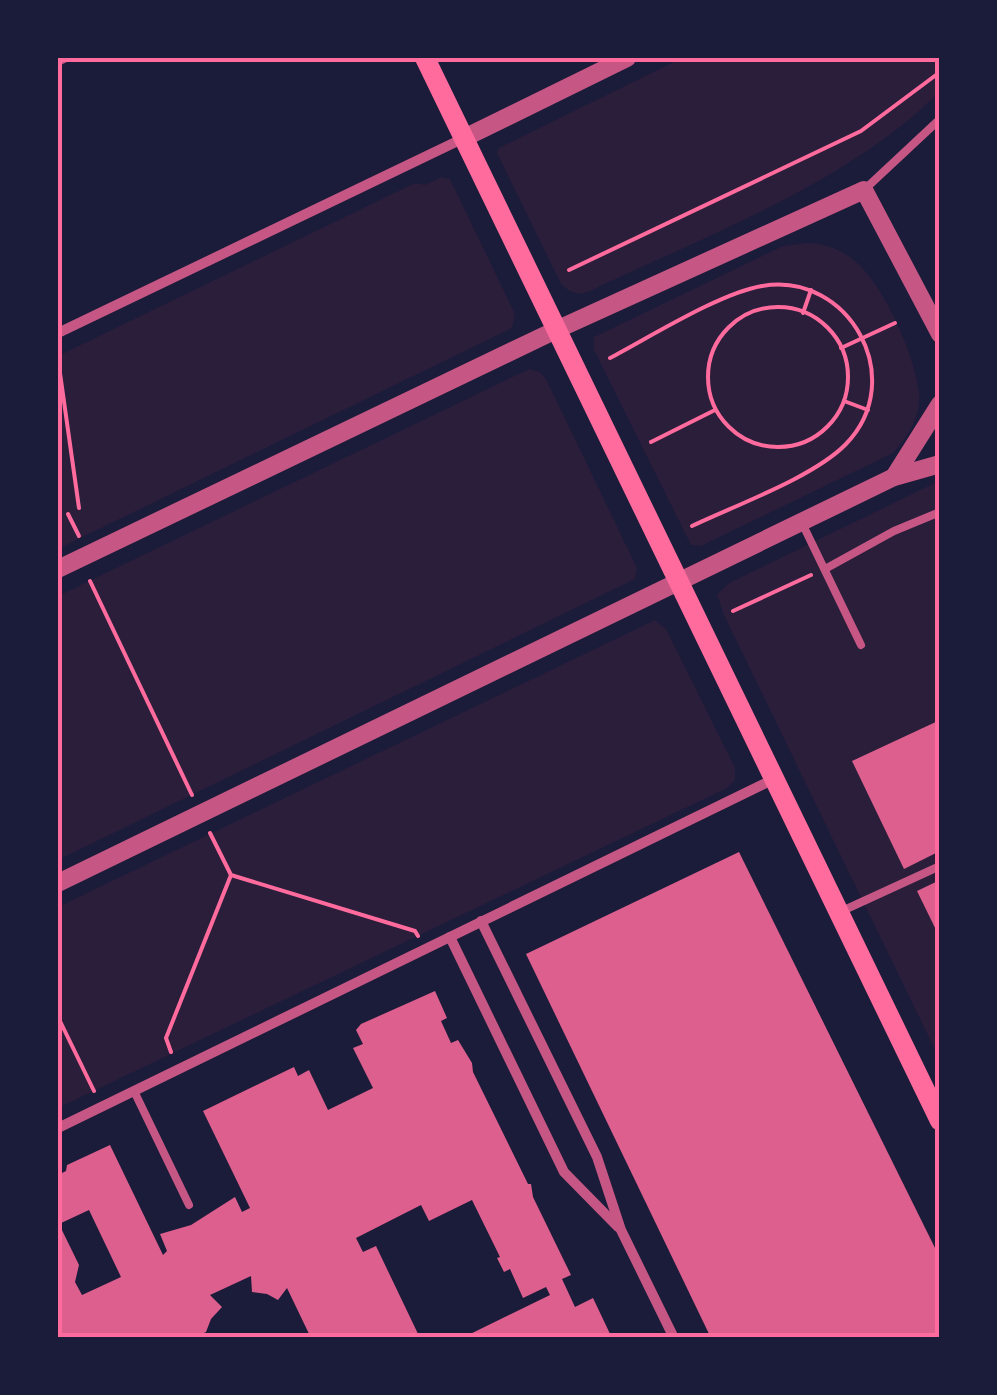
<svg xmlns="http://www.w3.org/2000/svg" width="997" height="1395" font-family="'Archivo Narrow',sans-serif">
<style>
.green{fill:#2a1e3b}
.building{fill:#dd5f8e;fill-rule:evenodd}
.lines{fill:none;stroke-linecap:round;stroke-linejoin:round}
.path{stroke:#ff6b9d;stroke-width:4}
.service{stroke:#c65784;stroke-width:8}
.minor{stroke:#c65784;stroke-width:10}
.tertiary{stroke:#c65784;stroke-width:18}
.secondary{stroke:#ff6b9d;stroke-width:20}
.neatline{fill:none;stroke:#ff6b9d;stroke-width:4}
</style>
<rect width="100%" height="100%" fill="#1b1b3a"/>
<!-- green -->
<g class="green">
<path d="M 682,58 L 939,58 L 939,92 C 849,183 705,236 590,291 C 577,296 571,293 561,284 L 497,153 L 499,148 Z"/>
<path d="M 441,177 L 450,179 L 515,314 L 512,328 L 58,549 L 58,356 L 415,183 L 425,185 Z"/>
<path d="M 806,243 C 823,243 841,249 855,261 C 883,284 915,355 919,392 C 922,415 908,437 893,453 L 701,546 L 691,545 L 594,350 L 594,337 L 783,246 Z"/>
<path d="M 529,369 L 540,372 L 546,379 L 637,568 L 635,579 L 58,860 L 58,596 Z"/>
<path d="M 939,481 L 939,1058 L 724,615 L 717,595 L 729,583 Z"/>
<path d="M 655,620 L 666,629 L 735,768 L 735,780 L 727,788 L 58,1108 L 58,907 Z"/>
</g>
<!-- building -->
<g class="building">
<path d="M 940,720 L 940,851 L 904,869 L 852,761 Z"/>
<path d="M 739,852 L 940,1258 L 940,1338 L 711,1338 L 526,954 Z"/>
<path d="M 940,880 L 940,938 L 917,891 Z"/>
<path d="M 435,991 L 447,1018 L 441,1021 L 451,1043 L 458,1040 L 472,1063 L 473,1072 L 528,1184 L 531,1184 L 533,1197 L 571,1275 L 562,1279 L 575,1307 L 593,1298 L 612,1338 L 462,1338 L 550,1295 L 546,1287 L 523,1298 L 510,1269 L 504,1272 L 497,1258 L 500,1257 L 472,1200 L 429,1221 L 421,1205 L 356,1238 L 363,1252 L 376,1246 L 420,1338 L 311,1338 L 287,1288 L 278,1300 L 267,1294 L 252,1292 L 251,1276 L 210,1295 L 222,1307 L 211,1319 L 206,1332 L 194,1338 L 58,1338 L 58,1175 L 66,1171 L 67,1165 L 110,1145 L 163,1255 L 167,1251 L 160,1234 L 191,1225 L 235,1197 L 242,1212 L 250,1208 L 203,1111 L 294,1067 L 298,1076 L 309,1070 L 328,1110 L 373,1088 L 353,1048 L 363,1044 L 356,1030 L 361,1024 ZM 89,1210 L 121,1277 L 82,1295 L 75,1282 L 79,1265 L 59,1224 Z"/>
</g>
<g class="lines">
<!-- path -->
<g class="path">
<path d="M 569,270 L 861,131 L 940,72"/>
<circle cx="778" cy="377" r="70"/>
<path d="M 803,313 L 811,290"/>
<path d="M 841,348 L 895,323"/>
<path d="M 610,358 C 650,337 720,293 762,286 C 849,271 909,379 846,444 C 814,477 736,505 692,526"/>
<path d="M 58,359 L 79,508"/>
<path d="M 844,401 L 868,410"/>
<path d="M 651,442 L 715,410"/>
<path d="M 68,514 L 79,536"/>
<path d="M 90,581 L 192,795"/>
<path d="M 733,611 L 811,575"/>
<path d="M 210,833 L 231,875 L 415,931 L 418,936"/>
<path d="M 58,1017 L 94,1091"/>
<path d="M 171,1052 L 166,1038 L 231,875"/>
</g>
<!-- service -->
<g class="service">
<path d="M 58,62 L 66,58"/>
<path d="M 864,190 L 940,119"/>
<path d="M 802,523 L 861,645"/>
<path d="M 825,569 L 894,531 L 940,512"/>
<path d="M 842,911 L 940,866"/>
<path d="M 134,1091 L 189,1205"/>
</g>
<!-- minor -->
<g class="minor">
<path d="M 58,333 L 464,138"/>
<path d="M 481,921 L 597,1157 L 621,1230 L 674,1338"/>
<path d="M 450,937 L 564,1172 L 618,1227"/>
<path d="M 58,1128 L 772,780"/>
</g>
<!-- tertiary -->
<g class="tertiary">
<path d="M 464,138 L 627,58"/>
<path d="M 894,477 L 940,404"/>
<path d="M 58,569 L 556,330 L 864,190 L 940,334"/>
<path d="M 58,883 L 894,477 L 940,464"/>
</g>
<!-- secondary -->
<path class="secondary" d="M 425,58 L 940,1121"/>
</g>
<!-- border -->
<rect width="997" height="1395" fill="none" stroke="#1b1b3a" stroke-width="120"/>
<rect x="60" y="60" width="877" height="1275" class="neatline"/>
</svg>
